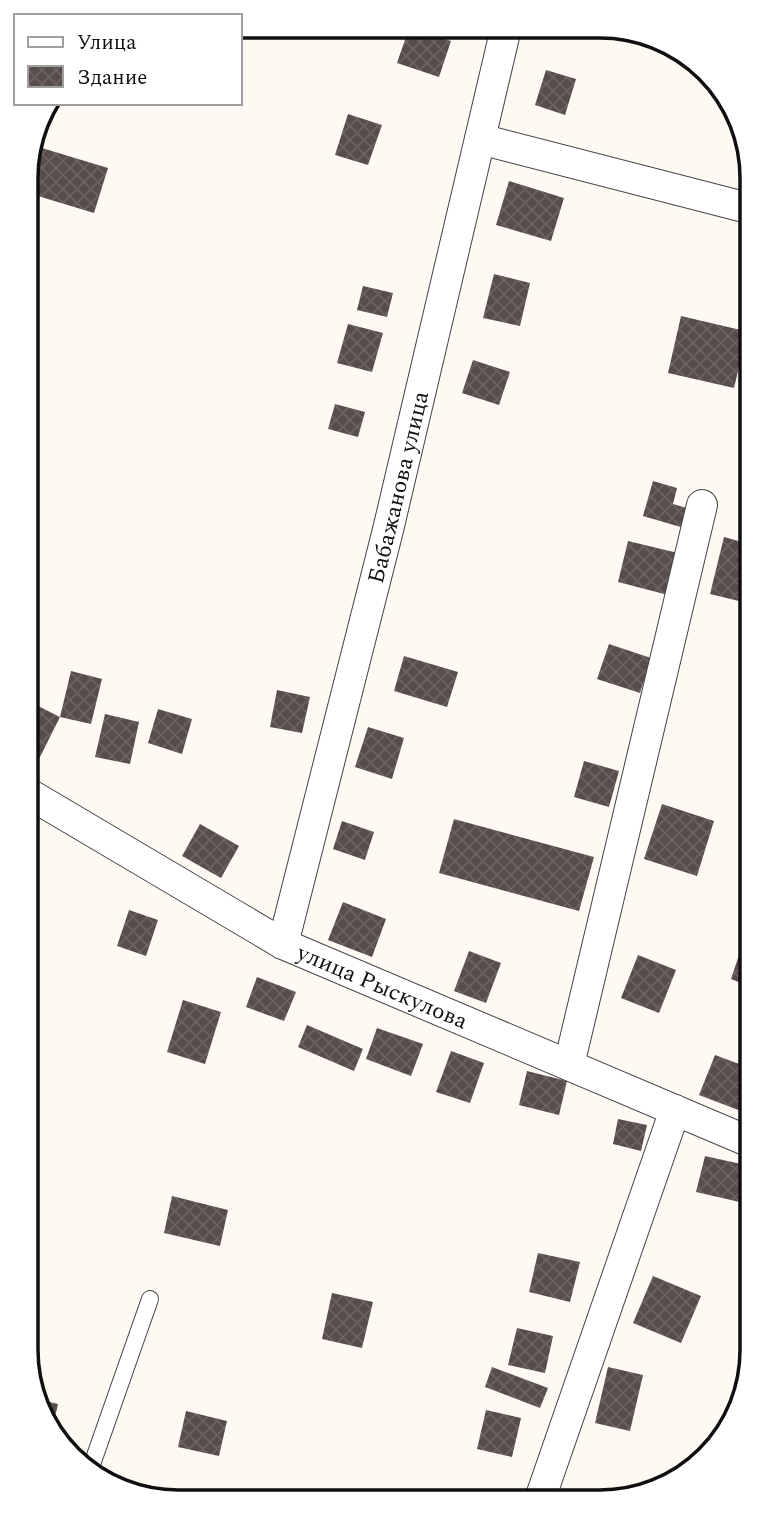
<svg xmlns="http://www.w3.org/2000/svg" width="778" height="1529" font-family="Spectral,serif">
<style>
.building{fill:url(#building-cross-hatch)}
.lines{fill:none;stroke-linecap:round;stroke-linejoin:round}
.lane-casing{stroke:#434343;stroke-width:18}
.street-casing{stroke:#434343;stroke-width:32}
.lane{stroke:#fff;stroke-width:16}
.street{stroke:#fff;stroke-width:30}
.labels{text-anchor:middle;stroke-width:7;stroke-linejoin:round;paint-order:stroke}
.street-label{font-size:23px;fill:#101010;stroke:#fff}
.rim{fill:none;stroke:#101010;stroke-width:3.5}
</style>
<defs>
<pattern id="building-cross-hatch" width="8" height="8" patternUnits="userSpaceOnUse" patternTransform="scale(1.75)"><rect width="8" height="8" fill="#594d4c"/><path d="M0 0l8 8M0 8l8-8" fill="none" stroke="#6c6261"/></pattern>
</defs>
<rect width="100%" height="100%" fill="#fff9f3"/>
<!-- building -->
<g class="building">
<path d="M 409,28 L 414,28 L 451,41 L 439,77 L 397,63 Z"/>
<path d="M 546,70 L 576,79 L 565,115 L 535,105 Z"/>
<path d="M 47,105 L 37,135 L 35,134 L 42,111 Z"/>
<path d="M 348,114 L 382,125 L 368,165 L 335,155 Z"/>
<path d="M 32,145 L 108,168 L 94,213 L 28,193 L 28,159 Z"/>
<path d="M 509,181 L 564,198 L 551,241 L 496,225 Z"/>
<path d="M 494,274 L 530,283 L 520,326 L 483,318 Z"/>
<path d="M 363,286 L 393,293 L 387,317 L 357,310 Z"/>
<path d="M 681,316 L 745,331 L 745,342 L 734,388 L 668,373 Z"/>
<path d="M 348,324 L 383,333 L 372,372 L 337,363 Z"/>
<path d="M 473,360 L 510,372 L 499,405 L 462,393 Z"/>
<path d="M 335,404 L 365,412 L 358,437 L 328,429 Z"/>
<path d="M 653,481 L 677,488 L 673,504 L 690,509 L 684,528 L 643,516 Z"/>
<path d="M 724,537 L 746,543 L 747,603 L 710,594 Z"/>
<path d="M 628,541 L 678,553 L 668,595 L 618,582 Z"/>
<path d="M 609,644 L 651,658 L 640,693 L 597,679 Z"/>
<path d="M 404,656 L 458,672 L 447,707 L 394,691 Z"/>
<path d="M 71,671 L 102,679 L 91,724 L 60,717 Z"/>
<path d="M 277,690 L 310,697 L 302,733 L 270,727 Z"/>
<path d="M 30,702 L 60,717 L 39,759 L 31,755 Z"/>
<path d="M 158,709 L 192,719 L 182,754 L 148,743 Z"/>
<path d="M 105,714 L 139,722 L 130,764 L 95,757 Z"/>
<path d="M 368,727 L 404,738 L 392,779 L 355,767 Z"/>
<path d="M 584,761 L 619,771 L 609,807 L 574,797 Z"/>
<path d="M 662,804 L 714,821 L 697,876 L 644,859 Z"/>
<path d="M 454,819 L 594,857 L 579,911 L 439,873 Z"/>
<path d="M 342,821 L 374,832 L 365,860 L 333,849 Z"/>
<path d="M 200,824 L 239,846 L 221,878 L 182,856 Z"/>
<path d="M 343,902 L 386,919 L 372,957 L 328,940 Z"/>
<path d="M 129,910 L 158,920 L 146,956 L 117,946 Z"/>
<path d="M 744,940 L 749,941 L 749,986 L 731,979 Z"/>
<path d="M 469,951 L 501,963 L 486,1003 L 454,991 Z"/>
<path d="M 638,955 L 676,970 L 659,1013 L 621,998 Z"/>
<path d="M 257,977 L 296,992 L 284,1021 L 246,1007 Z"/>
<path d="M 183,1000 L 221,1012 L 205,1064 L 167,1052 Z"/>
<path d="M 307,1025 L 363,1049 L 354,1071 L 298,1047 Z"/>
<path d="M 377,1028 L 423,1044 L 411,1076 L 366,1059 Z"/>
<path d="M 451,1051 L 484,1063 L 470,1103 L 436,1092 Z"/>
<path d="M 715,1055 L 750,1068 L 750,1090 L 741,1111 L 699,1095 Z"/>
<path d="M 527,1071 L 567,1081 L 559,1115 L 519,1105 Z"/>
<path d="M 618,1119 L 647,1125 L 641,1151 L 613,1144 Z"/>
<path d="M 705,1156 L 750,1166 L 750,1177 L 744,1203 L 696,1192 Z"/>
<path d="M 172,1196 L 228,1210 L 220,1246 L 164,1233 Z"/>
<path d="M 538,1253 L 580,1262 L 570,1302 L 529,1292 Z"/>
<path d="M 653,1276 L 701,1296 L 681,1343 L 633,1323 Z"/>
<path d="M 332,1293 L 373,1302 L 362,1348 L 322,1339 Z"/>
<path d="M 517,1328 L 553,1336 L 545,1373 L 508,1365 Z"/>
<path d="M 492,1367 L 548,1388 L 540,1408 L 485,1387 Z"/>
<path d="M 608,1367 L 643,1375 L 630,1431 L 595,1423 Z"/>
<path d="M 34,1398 L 58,1404 L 53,1426 L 34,1399 Z"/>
<path d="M 486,1410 L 521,1418 L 512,1457 L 477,1449 Z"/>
<path d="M 186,1411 L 227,1421 L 219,1456 L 178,1447 Z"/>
<path d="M 122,1479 L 160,1488 L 157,1501 L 121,1484 Z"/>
</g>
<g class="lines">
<defs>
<path id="lane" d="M 90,1470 L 150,1299"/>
<g id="street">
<path d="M 480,139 L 744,207"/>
<path id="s1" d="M 31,795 L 283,944 L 750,1142"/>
<path id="s2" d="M 283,944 L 388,530 L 506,28"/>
<path d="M 569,1065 L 702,505"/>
<path d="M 541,1496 L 675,1110"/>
</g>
</defs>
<!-- lane casing -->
<use href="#lane" class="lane-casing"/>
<!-- street casing -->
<use href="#street" class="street-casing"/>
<!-- lane -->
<use href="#lane" class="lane"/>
<!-- street -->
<use href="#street" class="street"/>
</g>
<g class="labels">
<!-- street labels -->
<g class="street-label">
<text dy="8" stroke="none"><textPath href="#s2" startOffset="471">Бабажанова улица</textPath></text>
<text dy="8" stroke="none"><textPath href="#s1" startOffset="401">улица Рыскулова</textPath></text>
</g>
</g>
<!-- crop -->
<path d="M0 0H778V1529H0ZM178 38H600A140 140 0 0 1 740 178V1350A140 140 0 0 1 600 1490H178A140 140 0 0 1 38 1350V178A140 140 0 0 1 178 38Z" fill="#fff" fill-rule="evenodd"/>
<path class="rim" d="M178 38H600A140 140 0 0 1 740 178V1350A140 140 0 0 1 600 1490H178A140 140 0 0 1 38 1350V178A140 140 0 0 1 178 38Z"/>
<!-- legend -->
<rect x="14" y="14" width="228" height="91" fill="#ffffff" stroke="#9f9f9f" stroke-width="2"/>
<rect x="28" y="37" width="35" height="10" fill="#ffffff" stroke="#9f9f9f" stroke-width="2"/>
<text x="77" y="49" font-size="21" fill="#101010">Улица</text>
<rect x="28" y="66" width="35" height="21" fill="url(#building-cross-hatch)" stroke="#9f9f9f" stroke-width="2"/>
<text x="77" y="84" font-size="21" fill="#101010">Здание</text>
</svg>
